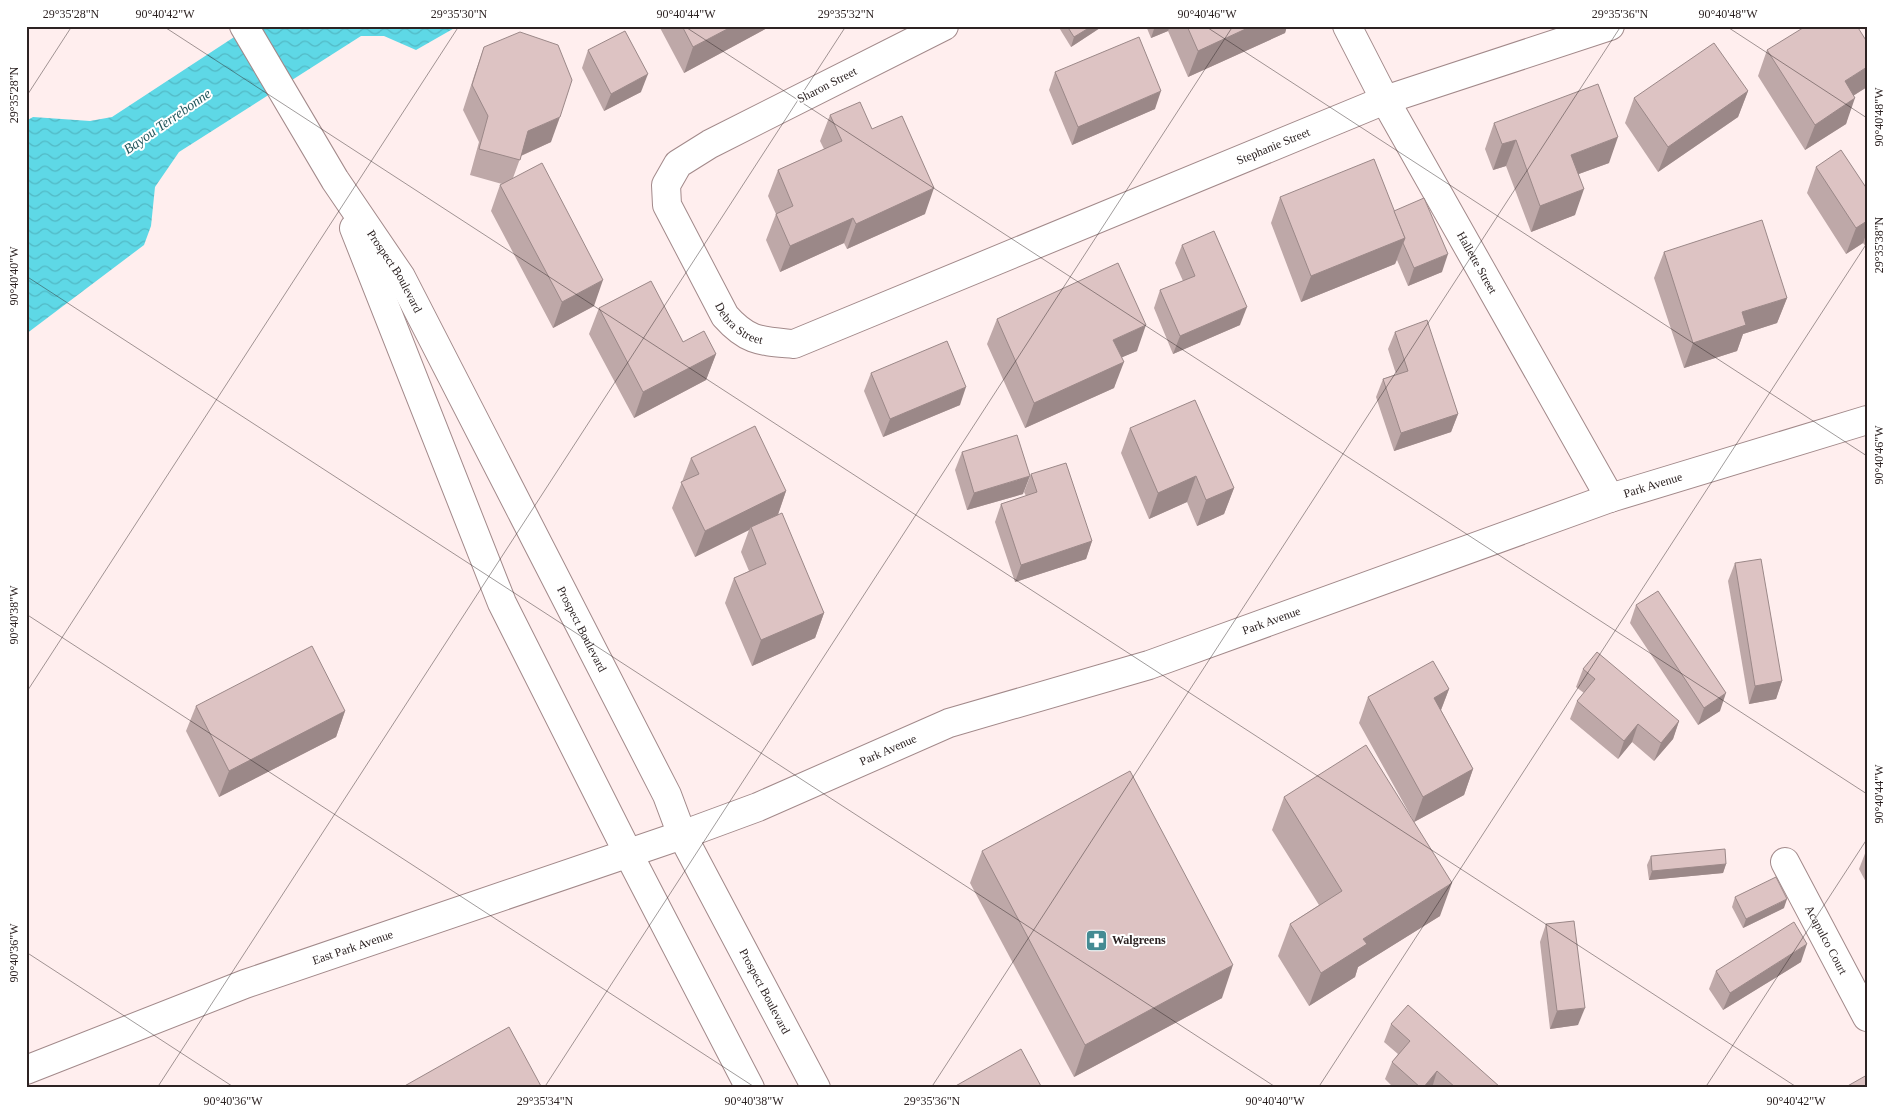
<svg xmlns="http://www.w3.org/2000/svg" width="1893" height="1114" font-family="Georgia,serif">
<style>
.water{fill:url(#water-waves)}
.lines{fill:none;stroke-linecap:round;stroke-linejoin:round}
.minor-casing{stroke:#a2898a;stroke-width:30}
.secondary-casing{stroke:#a2898a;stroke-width:30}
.minor{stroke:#fff;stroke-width:28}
.secondary{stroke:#fff;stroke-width:28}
.wall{fill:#bea8a8}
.shaded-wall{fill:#9b8888}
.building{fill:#ddc3c3;stroke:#9b8888}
.ticks{fill:none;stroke:#2d2323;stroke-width:1;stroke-opacity:0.45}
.labels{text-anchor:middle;stroke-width:4;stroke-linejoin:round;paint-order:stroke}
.street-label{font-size:12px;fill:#2d2323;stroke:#fff}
.poi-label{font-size:12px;font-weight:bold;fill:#2d2323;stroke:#fff;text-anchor:start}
.water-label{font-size:14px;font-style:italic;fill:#22565c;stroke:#fff}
.neatline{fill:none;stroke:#2d2323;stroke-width:2}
.ticks-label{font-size:12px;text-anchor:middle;fill:#2d2323}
</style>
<defs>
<pattern id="water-waves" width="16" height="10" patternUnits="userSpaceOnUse" patternTransform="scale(1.25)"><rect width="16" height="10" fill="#5ed8e6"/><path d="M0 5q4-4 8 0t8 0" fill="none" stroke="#52b9c5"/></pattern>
</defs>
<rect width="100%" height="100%" fill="#fee"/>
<!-- water -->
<path class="water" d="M 251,26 L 458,26 L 416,50 L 384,36 L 361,36 L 179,152 L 155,187 L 151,226 L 144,245 L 26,334 L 26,121 L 33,117 L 90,121 L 112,117 Z"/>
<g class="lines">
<defs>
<g id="minor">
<path id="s1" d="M 944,26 L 710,144 L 678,164 L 666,185 L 667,205 L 725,316 C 748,342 761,341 794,344 L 1385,100 L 1610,26"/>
<path id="s2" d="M 1347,26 L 1385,100 L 1610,498"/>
<path id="s3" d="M 1785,862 L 1867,1017"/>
</g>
<g id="secondary">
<path id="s4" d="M 244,26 L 335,180 L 401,277 L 667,795 L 682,835 L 816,1088"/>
<path d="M 354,228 L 502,603 L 628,853 L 750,1088"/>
<path id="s5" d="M 26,1070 L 245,984 L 682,835 L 758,807 L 949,723 L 1149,665 L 1610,498 L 1867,420"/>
</g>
</defs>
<!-- minor casing -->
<use href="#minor" class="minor-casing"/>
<!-- secondary casing -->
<use href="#secondary" class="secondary-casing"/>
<!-- minor -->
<use href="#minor" class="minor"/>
<!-- secondary -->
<use href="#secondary" class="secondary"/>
</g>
<!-- wall -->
<g class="wall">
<path d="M 659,26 L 771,26 L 684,73 Z"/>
<path d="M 1058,26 L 1103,26 L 1071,47 Z"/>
<path d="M 1146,26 L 1287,26 L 1285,33 L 1188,77 L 1168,31 L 1151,38 Z"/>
<path d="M 484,47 L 551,142 L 521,156 L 513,178 L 594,306 L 553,328 L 491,211 L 500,185 L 502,184 L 470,175 L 479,142 L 463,110 L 475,73 Z"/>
<path d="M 588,50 L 641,92 L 604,111 L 582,68 Z"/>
<path d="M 1767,50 L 1867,87 L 1853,96 L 1846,124 L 1805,150 L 1758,76 Z"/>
<path d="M 1055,72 L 1155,109 L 1072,145 L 1049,90 Z"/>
<path d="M 1748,91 L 1738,117 L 1658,172 L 1625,123 L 1634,98 Z"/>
<path d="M 830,115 L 872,129 L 925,214 L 847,249 L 844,243 L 780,272 L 766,240 L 776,214 L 768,196 L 778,170 L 824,149 L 820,141 Z"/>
<path d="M 1494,123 L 1609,163 L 1579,174 L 1575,215 L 1531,232 L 1506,166 L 1493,170 L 1485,149 Z"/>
<path d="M 1816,167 L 1867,189 L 1867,248 L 1863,243 L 1846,254 L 1807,193 Z"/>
<path d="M 1280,197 L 1394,211 L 1442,272 L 1408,286 L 1397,260 L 1395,264 L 1301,302 L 1271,223 Z"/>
<path d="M 1182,245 L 1240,325 L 1173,354 L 1154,308 L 1160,290 L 1183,281 L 1175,263 Z"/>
<path d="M 1664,252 L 1787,298 L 1777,323 L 1743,334 L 1737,351 L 1684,368 L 1654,278 Z"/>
<path d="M 599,308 L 683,342 L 716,354 L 706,380 L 634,418 L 589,334 Z"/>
<path d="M 997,319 L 1137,351 L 1122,357 L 1114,388 L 1025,428 L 987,344 Z"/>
<path d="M 1395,332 L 1458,414 L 1451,432 L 1394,451 L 1376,397 L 1383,379 L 1396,374 L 1388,349 Z"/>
<path d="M 871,373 L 960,405 L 883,437 L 864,391 Z"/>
<path d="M 1130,428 L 1234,488 L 1224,514 L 1197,526 L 1187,502 L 1149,519 L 1121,453 Z"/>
<path d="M 962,452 L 1023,494 L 967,510 L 955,470 Z"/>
<path d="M 691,458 L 786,491 L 778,515 L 824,613 L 815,638 L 752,666 L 725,603 L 734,578 L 749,571 L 741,552 L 749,530 L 695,557 L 672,508 Z"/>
<path d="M 1031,474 L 1092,541 L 1086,559 L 1015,582 L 995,522 L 1001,504 L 1026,496 L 1024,492 Z"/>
<path d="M 1735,563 L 1782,681 L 1776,699 L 1749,704 L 1728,581 Z"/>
<path d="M 1636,605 L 1720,711 L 1698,725 L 1630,623 Z"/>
<path d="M 1583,669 L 1679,721 L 1673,739 L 1654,761 L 1632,742 L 1618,759 L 1570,719 L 1577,701 L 1584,693 L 1576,687 Z"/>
<path d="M 1449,689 L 1441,710 L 1473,769 L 1464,795 L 1414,822 L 1440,916 L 1358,967 L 1355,977 L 1309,1006 L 1278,956 L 1290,924 L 1319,905 L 1272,830 L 1284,797 L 1413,820 L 1359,723 L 1368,697 Z"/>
<path d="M 196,706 L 345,711 L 336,737 L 219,797 L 186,731 Z"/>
<path d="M 982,851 L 1222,998 L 1074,1077 L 970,883 Z"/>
<path d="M 1866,851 L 1867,851 L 1867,884 L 1859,869 Z"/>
<path d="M 1651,856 L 1726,864 L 1723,873 L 1649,880 L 1647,865 Z"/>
<path d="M 1735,897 L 1784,908 L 1743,928 L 1732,907 Z"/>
<path d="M 1546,924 L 1578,1025 L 1550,1029 L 1540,942 Z"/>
<path d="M 1801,962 L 1723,1010 L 1709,989 L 1716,971 Z"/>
<path d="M 1391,1024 L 1500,1088 L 1394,1088 L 1385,1079 L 1392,1062 L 1398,1054 L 1384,1042 Z"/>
</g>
<!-- shaded-wall -->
<g class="shaded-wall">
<path d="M 733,26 L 771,26 L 684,73 L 693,47 Z"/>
<path d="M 1092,26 L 1103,26 L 1071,47 L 1074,37 Z"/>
<path d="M 1155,26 L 1170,26 L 1168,31 L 1151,38 Z"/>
<path d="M 1252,26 L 1287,26 L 1285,33 L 1188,77 L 1198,51 Z"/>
<path d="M 1867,67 L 1867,87 L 1835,107 L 1845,81 Z"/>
<path d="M 648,74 L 641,92 L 604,111 L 611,94 Z"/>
<path d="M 1161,91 L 1155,109 L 1072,145 L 1078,127 Z"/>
<path d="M 1748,91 L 1738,117 L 1658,172 L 1668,147 Z"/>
<path d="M 1855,98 L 1846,124 L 1805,150 L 1815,125 Z"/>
<path d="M 560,117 L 551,142 L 518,157 L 528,131 Z"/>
<path d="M 1618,137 L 1609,163 L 1562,180 L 1571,155 Z"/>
<path d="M 1516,140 L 1506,166 L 1493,170 L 1502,144 Z"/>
<path d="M 934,188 L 925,214 L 847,249 L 856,224 Z"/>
<path d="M 1584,189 L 1575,215 L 1531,232 L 1540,206 Z"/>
<path d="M 853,218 L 844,243 L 780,272 L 790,246 Z"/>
<path d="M 1867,221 L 1867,232 L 1863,243 L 1846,254 L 1856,228 Z"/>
<path d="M 1405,238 L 1395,264 L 1301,302 L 1311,276 Z"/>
<path d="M 1448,254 L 1442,272 L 1408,286 L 1414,268 Z"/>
<path d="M 603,280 L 594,306 L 553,328 L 562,302 Z"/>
<path d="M 1787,298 L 1777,323 L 1743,334 L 1737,351 L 1684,368 L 1693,343 L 1742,312 Z"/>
<path d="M 1247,307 L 1240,325 L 1173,354 L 1180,336 Z"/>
<path d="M 1146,325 L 1137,351 L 1104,365 L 1113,340 Z"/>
<path d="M 716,354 L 706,380 L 634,418 L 643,392 Z"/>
<path d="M 1124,362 L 1114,388 L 1025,428 L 1034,403 Z"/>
<path d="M 966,387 L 960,405 L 883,437 L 890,419 Z"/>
<path d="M 1458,414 L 1451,432 L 1394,451 L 1401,433 Z"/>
<path d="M 1030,476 L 1023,494 L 967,510 L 974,493 Z"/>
<path d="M 1196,476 L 1187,502 L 1149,519 L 1158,493 Z"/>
<path d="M 1234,488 L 1224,514 L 1197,526 L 1206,500 Z"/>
<path d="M 786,491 L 777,517 L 751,527 L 749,530 L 695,557 L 705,531 Z"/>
<path d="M 1092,541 L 1086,559 L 1015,582 L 1021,565 Z"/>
<path d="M 824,613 L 815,638 L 752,666 L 761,640 Z"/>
<path d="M 1782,681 L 1776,699 L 1749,704 L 1755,686 Z"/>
<path d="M 1449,689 L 1439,715 L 1434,698 Z"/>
<path d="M 1726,693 L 1720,711 L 1698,725 L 1704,708 Z"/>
<path d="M 345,711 L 336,737 L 219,797 L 229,771 Z"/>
<path d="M 1679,721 L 1673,739 L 1654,761 L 1661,743 Z"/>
<path d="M 1638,724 L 1632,742 L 1618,759 L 1624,741 Z"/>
<path d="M 1473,769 L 1464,795 L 1414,822 L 1423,797 Z"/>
<path d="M 1726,864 L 1723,873 L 1649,880 L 1652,871 Z"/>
<path d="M 1452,883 L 1440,916 L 1358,967 L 1355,977 L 1309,1006 L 1321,973 L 1363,939 Z"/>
<path d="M 1787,899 L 1784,908 L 1743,928 L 1746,919 Z"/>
<path d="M 1807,944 L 1801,962 L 1723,1010 L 1730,993 Z"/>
<path d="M 1233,965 L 1222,998 L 1074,1077 L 1085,1045 Z"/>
<path d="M 1585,1008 L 1578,1025 L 1550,1029 L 1557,1011 Z"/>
<path d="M 1437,1071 L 1432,1088 L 1423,1088 Z"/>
</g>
<!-- building -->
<g class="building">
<path d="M 682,26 L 733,26 L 693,47 Z"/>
<path d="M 1067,26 L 1092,26 L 1074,37 Z"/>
<path d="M 1187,26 L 1252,26 L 1198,51 Z"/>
<path d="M 1806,26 L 1857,26 L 1867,42 L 1867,67 L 1845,81 L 1855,98 L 1815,125 L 1767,50 Z"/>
<path d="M 625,31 L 648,74 L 611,94 L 588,50 Z"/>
<path d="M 520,32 L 558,45 L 572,80 L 560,117 L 528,131 L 520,160 L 479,149 L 488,116 L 472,85 L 484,47 Z"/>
<path d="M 1139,37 L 1161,91 L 1078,127 L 1055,72 Z"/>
<path d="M 1714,43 L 1748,91 L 1668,147 L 1634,98 Z"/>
<path d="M 1598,84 L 1618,137 L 1571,155 L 1584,189 L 1540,206 L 1516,140 L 1502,144 L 1494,123 Z"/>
<path d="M 860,102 L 872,129 L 902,116 L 934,188 L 856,224 L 853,218 L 790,246 L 776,214 L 793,206 L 778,170 L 842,141 L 830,115 Z"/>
<path d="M 1841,150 L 1867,189 L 1867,221 L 1856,228 L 1816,167 Z"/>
<path d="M 1374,159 L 1405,238 L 1311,276 L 1280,197 Z"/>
<path d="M 542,163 L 603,280 L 562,302 L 500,185 Z"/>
<path d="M 1424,198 L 1448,254 L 1414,268 L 1403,243 L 1405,238 L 1394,211 Z"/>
<path d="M 1762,220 L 1787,298 L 1742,312 L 1746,325 L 1693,343 L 1664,252 Z"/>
<path d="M 1214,231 L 1247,307 L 1180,336 L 1160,290 L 1195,276 L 1182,245 Z"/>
<path d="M 1118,263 L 1146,325 L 1113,340 L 1124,362 L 1034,403 L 997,319 Z"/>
<path d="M 651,281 L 683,342 L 704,331 L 716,354 L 643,392 L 599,308 Z"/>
<path d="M 1427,320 L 1458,414 L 1401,433 L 1383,379 L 1408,371 L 1395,332 Z"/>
<path d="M 947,341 L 966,387 L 890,419 L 871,373 Z"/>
<path d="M 1195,400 L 1234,488 L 1206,500 L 1196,476 L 1158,493 L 1130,428 Z"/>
<path d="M 755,426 L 786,491 L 705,531 L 681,482 L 699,474 L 691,458 Z"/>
<path d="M 1017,435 L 1030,476 L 974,493 L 962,452 Z"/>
<path d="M 1066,463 L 1092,541 L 1021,565 L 1001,504 L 1037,492 L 1031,474 Z"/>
<path d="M 782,513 L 824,613 L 761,640 L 734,578 L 766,564 L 751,527 Z"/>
<path d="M 1761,559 L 1782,681 L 1755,686 L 1735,563 Z"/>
<path d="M 1658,591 L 1726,693 L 1704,708 L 1636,605 Z"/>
<path d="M 312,646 L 345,711 L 229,771 L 196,706 Z"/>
<path d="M 1597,652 L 1679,721 L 1661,743 L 1638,724 L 1624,741 L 1577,701 L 1595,679 L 1583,669 Z"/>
<path d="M 1433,661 L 1449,689 L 1434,698 L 1473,769 L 1423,797 L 1368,697 Z"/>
<path d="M 1366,745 L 1452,883 L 1363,939 L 1367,944 L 1321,973 L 1290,924 L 1342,891 L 1284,797 Z"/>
<path d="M 1130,771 L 1233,965 L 1085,1045 L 982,851 Z"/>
<path d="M 1725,849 L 1726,864 L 1652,871 L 1651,856 Z"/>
<path d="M 1776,877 L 1787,899 L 1746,919 L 1735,897 Z"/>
<path d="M 1574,921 L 1585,1008 L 1557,1011 L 1546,924 Z"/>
<path d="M 1794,922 L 1807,944 L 1730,993 L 1716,971 Z"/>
<path d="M 1408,1005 L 1500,1087 L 1456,1088 L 1437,1071 L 1423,1088 L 1421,1088 L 1392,1062 L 1410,1041 L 1391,1024 Z"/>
<path d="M 509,1027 L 542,1088 L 401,1088 Z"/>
<path d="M 1021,1049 L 1042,1088 L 952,1088 Z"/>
<path d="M 1867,1075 L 1867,1088 L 1844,1088 Z"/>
</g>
<!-- ticks -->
<path class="ticks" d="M 163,26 L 1798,1088M 684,26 L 1867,794M 1205,26 L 1867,456M 1726,26 L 1867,118M 26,97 L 72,26M 26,276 L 1277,1088M 26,614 L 756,1088M 26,693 L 459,26M 26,952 L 235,1088M 157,1088 L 846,26M 544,1088 L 1233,26M 931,1088 L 1621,26M 1318,1088 L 1867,243M 1705,1088 L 1867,839"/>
<!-- icons -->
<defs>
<symbol id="pharmacy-square" viewBox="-11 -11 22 22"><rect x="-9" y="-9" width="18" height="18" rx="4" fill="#448b93" stroke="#fff"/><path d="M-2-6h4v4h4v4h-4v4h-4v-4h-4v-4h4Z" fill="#fff"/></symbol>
</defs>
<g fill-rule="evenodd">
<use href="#pharmacy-square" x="1084" y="928" width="25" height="25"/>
</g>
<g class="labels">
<!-- street labels -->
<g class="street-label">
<text transform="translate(827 85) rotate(-27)" y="4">Sharon Street</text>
<text dy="4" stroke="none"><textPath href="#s1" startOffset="1065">Stephanie Street</textPath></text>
<text dy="4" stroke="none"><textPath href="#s2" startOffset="270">Hallette Street</textPath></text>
<text dy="4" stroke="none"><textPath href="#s4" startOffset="288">Prospect Boulevard</textPath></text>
<text dy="4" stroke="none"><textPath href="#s1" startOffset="485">Debra Street</textPath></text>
<text dy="4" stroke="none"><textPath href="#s5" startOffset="1730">Park Avenue</textPath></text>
<text dy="4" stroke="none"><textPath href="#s5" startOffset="1325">Park Avenue</textPath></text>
<text dy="4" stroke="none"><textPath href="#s4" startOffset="692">Prospect Boulevard</textPath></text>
<text dy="4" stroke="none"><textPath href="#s5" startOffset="920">Park Avenue</textPath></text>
<text dy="4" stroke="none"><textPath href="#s3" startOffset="88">Acapulco Court</textPath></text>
<text dy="4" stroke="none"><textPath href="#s5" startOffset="349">East Park Avenue</textPath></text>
<text dy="4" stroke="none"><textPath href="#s4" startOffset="1098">Prospect Boulevard</textPath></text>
</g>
<!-- poi labels -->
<g class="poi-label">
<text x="1112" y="944">Walgreens</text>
</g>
<!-- water labels -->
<g class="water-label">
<text transform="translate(167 121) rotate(-35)" y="5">Bayou Terrebonne</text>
</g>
</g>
<!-- border -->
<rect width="1893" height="1114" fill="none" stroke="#ffffff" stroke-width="55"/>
<rect x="28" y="28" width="1838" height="1058" class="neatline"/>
<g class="ticks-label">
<text x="71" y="18">29°35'28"N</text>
<text x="165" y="18">90°40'42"W</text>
<text x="459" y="18">29°35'30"N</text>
<text x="686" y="18">90°40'44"W</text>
<text x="846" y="18">29°35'32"N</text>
<text x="1207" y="18">90°40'46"W</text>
<text x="1620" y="18">29°35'36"N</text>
<text x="1728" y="18">90°40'48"W</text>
<text transform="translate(14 95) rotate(-90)" y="4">29°35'28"N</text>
<text transform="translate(1879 117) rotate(-90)" y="4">90°40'48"W</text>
<text transform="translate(1879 245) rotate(-90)" y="4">29°35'38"N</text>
<text transform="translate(14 276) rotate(-90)" y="4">90°40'40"W</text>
<text transform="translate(1879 455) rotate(-90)" y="4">90°40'46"W</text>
<text transform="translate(14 615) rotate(-90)" y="4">90°40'38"W</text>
<text transform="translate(1879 794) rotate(-90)" y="4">90°40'44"W</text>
<text transform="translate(14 953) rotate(-90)" y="4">90°40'36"W</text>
<text x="233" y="1105">90°40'36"W</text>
<text x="545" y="1105">29°35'34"N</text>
<text x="754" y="1105">90°40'38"W</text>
<text x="932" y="1105">29°35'36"N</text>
<text x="1275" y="1105">90°40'40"W</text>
<text x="1796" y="1105">90°40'42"W</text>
</g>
</svg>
